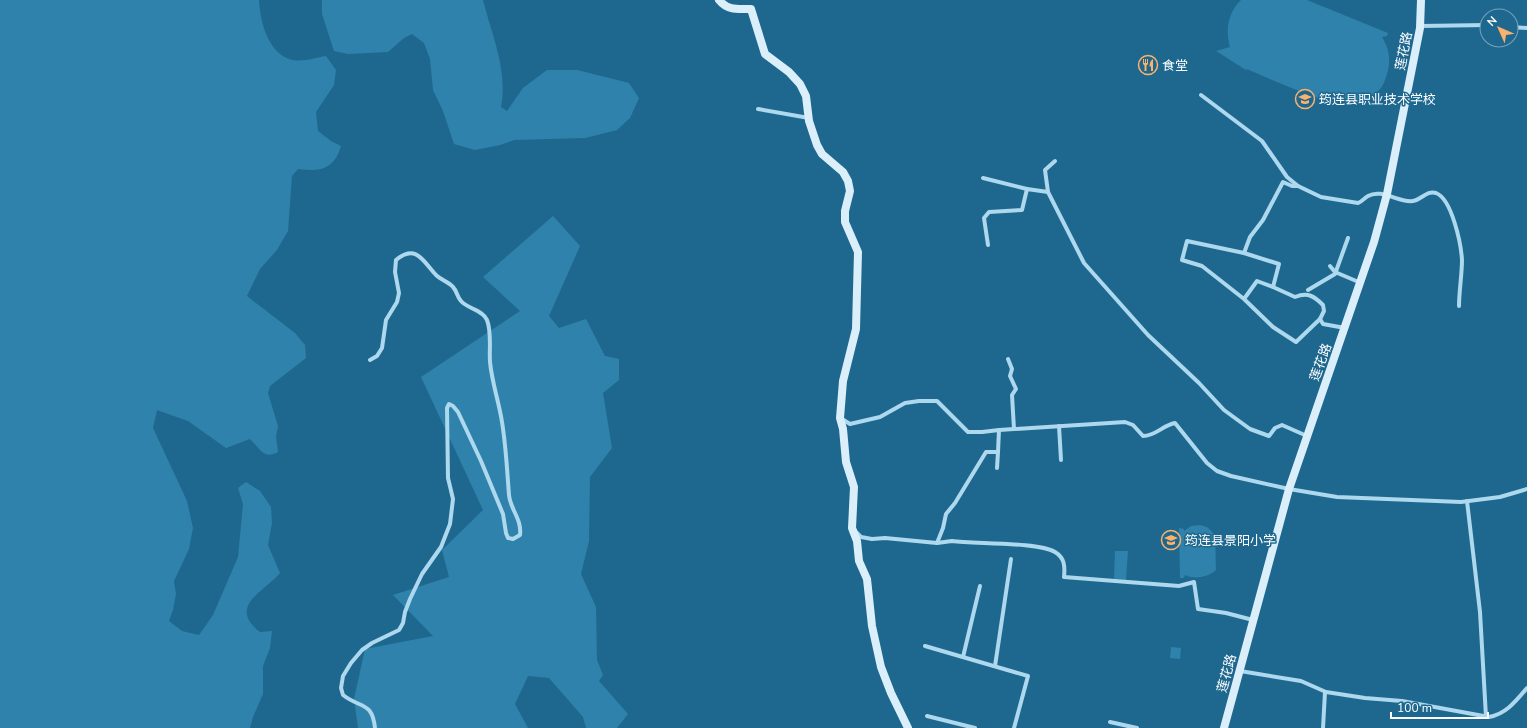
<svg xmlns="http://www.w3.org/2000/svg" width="1527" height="728" font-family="'Nunito Sans','Noto Sans SC',sans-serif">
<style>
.green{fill:#2f82ab}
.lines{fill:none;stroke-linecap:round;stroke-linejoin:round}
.street{stroke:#add8ed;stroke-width:4}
.secondary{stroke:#daeffa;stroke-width:8}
.labels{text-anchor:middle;stroke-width:3;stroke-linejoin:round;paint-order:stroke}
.street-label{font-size:13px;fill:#fff;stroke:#1e688f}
.poi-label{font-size:13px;fill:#fff;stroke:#1e688f;text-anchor:start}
</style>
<rect width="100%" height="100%" fill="#1e688f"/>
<!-- green -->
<g class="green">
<path d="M 0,0 L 259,0 C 260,20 267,51 289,59 C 300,63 315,58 326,56 L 336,70 L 334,85 L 316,112 L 318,131 L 331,141 L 341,146 C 334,170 319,172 298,169 L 292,176 L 288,231 L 277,250 L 260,269 L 247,296 L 295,333 L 305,345 L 306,358 L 270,386 L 268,393 L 278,426 L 276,437 L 278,452 C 264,460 260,449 250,439 L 226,448 L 188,421 L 157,410 L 153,428 L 187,501 L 193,528 L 189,549 L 174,581 L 176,594 L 173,610 L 169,621 L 182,631 L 199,635 L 213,615 L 238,557 L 243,504 L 238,488 L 246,482 L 260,491 L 271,507 L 272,523 L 268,545 L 280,573 C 264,592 227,606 260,632 L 272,631 L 270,648 L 263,666 L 263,694 L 253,717 L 250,728 L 0,728 Z"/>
<path d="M 322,0 L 483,0 C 492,36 508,70 501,107 L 507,111 L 523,88 L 547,70 L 577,70 L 629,83 L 639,98 L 630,118 L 617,130 L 585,138 L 514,140 L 500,145 L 475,150 L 454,144 L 443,111 L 433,90 L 430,59 L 424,43 L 412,34 L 404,38 L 388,52 L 348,54 L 334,51 L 322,14 Z"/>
<path d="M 1241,0 L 1307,0 L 1388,33 L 1387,36 L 1382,37 C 1391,52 1391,64 1385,80 C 1381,94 1362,104 1349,105 C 1332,107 1265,77 1247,69 L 1246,70 L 1216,51 L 1230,47 C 1225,29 1228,13 1241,0 Z"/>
<path d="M 553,216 L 580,246 L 549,316 L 559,328 L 586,319 L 605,356 L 619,359 L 619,380 L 603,393 L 612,448 L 590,477 L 589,541 L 581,574 L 596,607 L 597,660 L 603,675 L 599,681 L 628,714 L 617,728 L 586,728 L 583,717 L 549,678 L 528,676 L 515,704 L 528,728 L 358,728 L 354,699 L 365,649 L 433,636 L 393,595 L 449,577 L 442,550 L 483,510 L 421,377 L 520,311 L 483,277 Z"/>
<path d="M 1200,525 L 1207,527 L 1215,535 L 1216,570 C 1208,577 1195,580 1185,575 L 1184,578 L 1180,578 L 1179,528 L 1184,529 L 1184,531 L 1191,526 Z"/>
<path d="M 1115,551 L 1128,551 L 1126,580 L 1114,579 Z"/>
<path d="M 1171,647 L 1181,648 L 1180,659 L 1170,658 Z"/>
</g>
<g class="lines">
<!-- street -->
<g class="street">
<path d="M 1420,26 L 1487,25"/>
<path d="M 1511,27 L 1527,28"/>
<path d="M 1201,95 L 1262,141 L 1287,177 L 1298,186"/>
<path d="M 758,109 L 809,118"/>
<path d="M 1055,161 L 1045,170 L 1048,192 L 1084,263 L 1148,335 L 1199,383 L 1224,410 L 1250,429 L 1269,436 L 1275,428 L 1282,425 L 1307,436"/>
<path d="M 983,178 L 1027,189"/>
<path d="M 988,245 L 984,218 L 989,212 L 1022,210 L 1027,189 L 1048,192"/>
<path d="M 1244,253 L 1250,237 L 1263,220 L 1283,182 L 1292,186 L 1298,186 L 1321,197 L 1358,203 C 1362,202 1364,198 1368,196 C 1382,188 1398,203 1413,201 C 1421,200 1427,190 1436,193 C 1452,199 1461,244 1462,260 C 1462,274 1459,292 1459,306"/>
<path d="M 1330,266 L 1335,272 L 1361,283"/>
<path d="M 1273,287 L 1295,297 C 1308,292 1314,296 1323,305 L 1324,311 L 1320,319"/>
<path d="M 1308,290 L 1335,274 L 1348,238"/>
<path d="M 1244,299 L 1257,281 L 1273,287 L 1279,264 L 1244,253 L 1187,241 L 1182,260 L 1202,266 L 1244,299 L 1273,327 L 1296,342 L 1320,319 L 1323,324 L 1345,328"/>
<path d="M 1008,359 L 1012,369 L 1010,376 L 1016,389 L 1012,395 L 1014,429"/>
<path d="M 370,360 L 377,356 L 382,348 L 386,320 L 397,302 L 399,293 L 395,272 L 396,260 C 416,243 423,261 436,275 C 441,280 449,282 453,287 C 457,291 457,297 461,301 C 468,309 483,310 487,320 C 492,333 489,349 490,362 C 492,383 499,402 502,422 C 506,446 507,470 509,495 C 510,509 522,519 520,535 L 513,539 L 508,538 L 506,533 L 503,514 L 481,461 L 458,412 L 453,406 L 449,404 L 447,408 L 448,478 L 453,499 L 450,524 L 441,547 L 422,574 L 410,599 L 405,612 L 403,623 L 399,630 L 372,643 L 362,650 L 351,663 L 343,676 L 341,688 L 343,695 C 361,709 372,701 375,728"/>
<path d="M 842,419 L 850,424 L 880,417 L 905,403 L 919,401 L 937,401 L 968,432 L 982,432 L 999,430 L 1125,422 L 1133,425 L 1143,436 C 1156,436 1163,425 1175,423 L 1207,463 L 1217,471 L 1231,476 L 1289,489 L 1337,497 L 1461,502 L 1500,497 L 1527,489"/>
<path d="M 1059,426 L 1061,460"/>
<path d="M 997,468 L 998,452"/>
<path d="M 1467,501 L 1480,612 L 1486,717"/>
<path d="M 855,531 L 861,537 L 872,539 L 885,538 L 937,543 L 952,541 C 975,544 1038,542 1055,552 C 1065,558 1065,567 1064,577 L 1179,586 L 1194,582 L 1198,609 L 1226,613 L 1253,620"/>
<path d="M 937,543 L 943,528 L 946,514 L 955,503 L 986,452 L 998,452 L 999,430"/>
<path d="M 925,646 L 1028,676 L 1014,728"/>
<path d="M 963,657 L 980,586"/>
<path d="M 995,666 L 1011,559"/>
<path d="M 1240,671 L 1301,681 L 1326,692 L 1365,698 L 1402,701 L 1489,717 C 1506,714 1516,701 1527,688"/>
<path d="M 927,716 L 975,728"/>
<path d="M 1110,722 L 1137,728"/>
<path d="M 1323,728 L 1325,692"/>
</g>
<!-- secondary -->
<g class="secondary">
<path d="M 719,0 C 728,11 738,9 751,9 L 765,54 L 789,72 L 800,84 L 806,96 L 809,121 L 817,145 L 822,154 L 843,172 L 848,181 L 850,191 L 845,211 L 845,222 L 858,252 L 856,329 L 843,381 L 840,418 L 843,429 L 846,462 L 854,487 L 852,528 L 857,541 L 859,561 L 867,579 L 872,626 L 881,667 L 891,693 L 908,728"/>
<path d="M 1224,728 L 1289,489 L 1374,242 L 1387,194 L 1420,28 L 1421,0"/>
</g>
</g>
<!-- icons -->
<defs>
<symbol id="restaurant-ring" viewBox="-11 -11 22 22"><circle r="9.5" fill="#1e688f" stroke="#fcb26c" stroke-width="1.5"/><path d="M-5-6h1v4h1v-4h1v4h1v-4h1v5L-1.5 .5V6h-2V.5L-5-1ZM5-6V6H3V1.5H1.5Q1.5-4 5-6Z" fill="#fcb26c"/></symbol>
<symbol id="school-ring" viewBox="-11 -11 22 22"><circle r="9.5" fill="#1e688f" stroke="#fcb26c" stroke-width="1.5"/><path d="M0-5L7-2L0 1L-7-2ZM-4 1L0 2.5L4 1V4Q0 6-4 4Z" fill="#fcb26c"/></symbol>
</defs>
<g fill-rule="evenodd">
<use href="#restaurant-ring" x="1137" y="54" width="22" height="22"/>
<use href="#school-ring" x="1294" y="88" width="22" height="22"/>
<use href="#school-ring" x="1160" y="529" width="22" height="22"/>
</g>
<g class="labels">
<!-- street labels -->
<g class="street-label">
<text transform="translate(1403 51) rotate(-79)" y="5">莲花路</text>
<text transform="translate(1320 362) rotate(-70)" y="5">莲花路</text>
<text transform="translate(1226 673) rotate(-75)" y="5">莲花路</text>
</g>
<!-- poi labels -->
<g class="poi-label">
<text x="1162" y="70">食堂</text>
<text x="1319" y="104">筠连县职业技术学校</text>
<text x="1185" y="545">筠连县景阳小学</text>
</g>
</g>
<!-- north arrow -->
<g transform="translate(1499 28) rotate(315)"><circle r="19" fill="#1e688f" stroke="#78a4bc"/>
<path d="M0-3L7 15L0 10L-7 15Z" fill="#fcb26c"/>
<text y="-6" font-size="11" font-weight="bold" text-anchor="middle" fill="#ffffff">N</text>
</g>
<!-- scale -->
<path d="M1391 712v6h97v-6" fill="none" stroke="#ffffff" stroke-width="2"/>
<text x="1397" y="712" font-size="12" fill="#ffffff" stroke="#1e688f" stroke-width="3" paint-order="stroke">100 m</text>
</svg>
